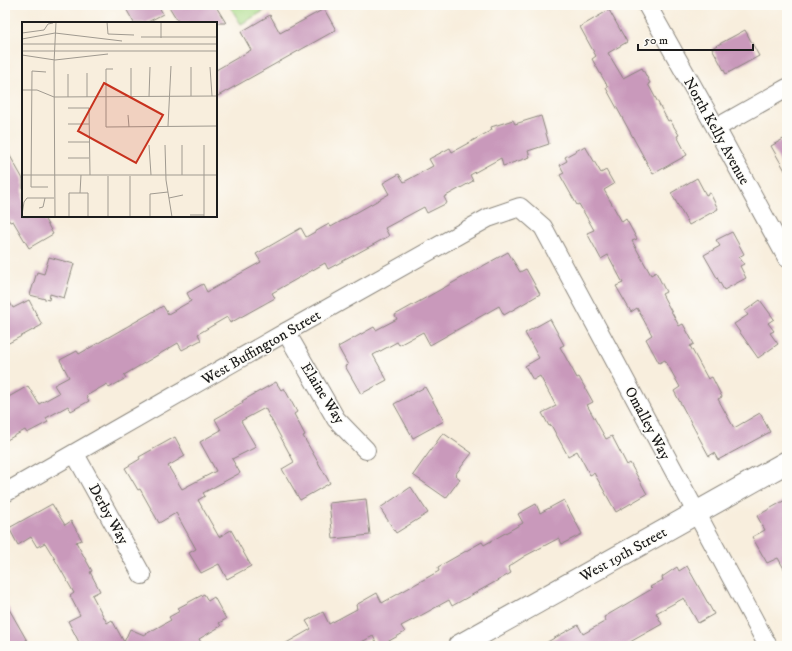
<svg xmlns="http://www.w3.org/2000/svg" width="792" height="651" font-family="'IM FELL DW Pica',serif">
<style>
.green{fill:#abdb89;stroke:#647c52}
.building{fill:#c999bb}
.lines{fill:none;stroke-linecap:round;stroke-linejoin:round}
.minor-casing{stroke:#8a857c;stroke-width:20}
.secondary-casing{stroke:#8a857c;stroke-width:24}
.minor{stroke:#fff;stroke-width:18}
.secondary{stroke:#fff;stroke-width:22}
.labels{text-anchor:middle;stroke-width:3;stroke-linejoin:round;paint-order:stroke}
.street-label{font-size:15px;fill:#1c1c1c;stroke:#fdfcf7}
.inset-road{fill:none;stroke:#a09a90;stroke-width:1}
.view{fill:#c8321e;fill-opacity:0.15;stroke:#c8321e;stroke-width:2}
.inset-edge{fill:none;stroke:#1c1c1c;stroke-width:2}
</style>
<rect width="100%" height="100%" fill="#fdfcf7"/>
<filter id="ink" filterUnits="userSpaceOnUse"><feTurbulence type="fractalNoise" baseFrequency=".025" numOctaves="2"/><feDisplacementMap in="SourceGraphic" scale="8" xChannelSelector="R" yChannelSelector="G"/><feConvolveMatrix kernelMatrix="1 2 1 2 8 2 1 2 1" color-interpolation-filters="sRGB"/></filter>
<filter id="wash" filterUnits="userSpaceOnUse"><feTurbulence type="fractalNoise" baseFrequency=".012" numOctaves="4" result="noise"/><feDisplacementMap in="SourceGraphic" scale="16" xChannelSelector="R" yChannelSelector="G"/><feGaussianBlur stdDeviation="0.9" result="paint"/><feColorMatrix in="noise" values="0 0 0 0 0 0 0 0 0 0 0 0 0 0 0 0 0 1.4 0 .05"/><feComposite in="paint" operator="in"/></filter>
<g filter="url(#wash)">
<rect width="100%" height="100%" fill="#f8eedd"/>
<!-- green -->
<path class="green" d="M 229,5 L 261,5 L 264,11 L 241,24 Z"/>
<g id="blocks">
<!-- building -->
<g class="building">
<path d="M 124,5 L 158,5 L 163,14 L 146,23 L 134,23 Z"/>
<path d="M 168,5 L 215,5 L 226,23 L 179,23 Z"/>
<path d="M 324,9 L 336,30 L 216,97 L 216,70 L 251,50 L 241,32 L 270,15 L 280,33 Z"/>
<path d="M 609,10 L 627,42 L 608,53 L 623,78 L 642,68 L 650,83 L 648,84 L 668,121 L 670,120 L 679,135 L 677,136 L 687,155 L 653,174 L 606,88 L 608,87 L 592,59 L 596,56 L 580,27 Z"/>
<path d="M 745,30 L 759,56 L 726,74 L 712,48 Z"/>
<path d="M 541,116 L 549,144 L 528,151 L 530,157 L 503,166 L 501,158 L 470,175 L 473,181 L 444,197 L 447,203 L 427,213 L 424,207 L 385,228 L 389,236 L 356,254 L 328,269 L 325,263 L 272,293 L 275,298 L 230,323 L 227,317 L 198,334 L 201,340 L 182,350 L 178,343 L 124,375 L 126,378 L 109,388 L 107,384 L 86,396 L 89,401 L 71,411 L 68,406 L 46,418 L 48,422 L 27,433 L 25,430 L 5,441 L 5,399 L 28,386 L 39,404 L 59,393 L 54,385 L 69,377 L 60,360 L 77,351 L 79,354 L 163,306 L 168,314 L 191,301 L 187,293 L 203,284 L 207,292 L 261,262 L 256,254 L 301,228 L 306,237 L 329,224 L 331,227 L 389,194 L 383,183 L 399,174 L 404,182 L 433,166 L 429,159 L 450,148 L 452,152 L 492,130 L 491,127 L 513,120 L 515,124 Z"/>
<path d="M 787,137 L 787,174 L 771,146 Z"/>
<path d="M 585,146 L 601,173 L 606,170 L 614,184 L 604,190 L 622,222 L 626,219 L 637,239 L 632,241 L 651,275 L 656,272 L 666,292 L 662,294 L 679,326 L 683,324 L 694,344 L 690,346 L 708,379 L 712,377 L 722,397 L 718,399 L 734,428 L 760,413 L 770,432 L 718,460 L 714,453 L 709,456 L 674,391 L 680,387 L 665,360 L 659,363 L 646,339 L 652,335 L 637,308 L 631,312 L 616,286 L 623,283 L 608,255 L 601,259 L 587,233 L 594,230 L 579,204 L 577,205 L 560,175 L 564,173 L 560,165 L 567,161 L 565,157 Z"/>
<path d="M 5,147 L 23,179 L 23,216 L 43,216 L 53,234 L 29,248 L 13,221 L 10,222 L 5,214 Z"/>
<path d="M 697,178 L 706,195 L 710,193 L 718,209 L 689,225 L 671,193 Z"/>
<path d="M 732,232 L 744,254 L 739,257 L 744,264 L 740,266 L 746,278 L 724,290 L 704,255 L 720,246 L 716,240 Z"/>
<path d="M 508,252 L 520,272 L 526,269 L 540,294 L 504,315 L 499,306 L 430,345 L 423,332 L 399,345 L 397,342 L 373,355 L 387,380 L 361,394 L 345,366 L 348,365 L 338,347 L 374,327 L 376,330 L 397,319 L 395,315 Z"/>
<path d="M 49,257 L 74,264 L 64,298 L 50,294 L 49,300 L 30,295 L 37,272 L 44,274 Z"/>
<path d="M 5,293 L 13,308 L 29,300 L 42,325 L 5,345 Z"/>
<path d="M 760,300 L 774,319 L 768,323 L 774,331 L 770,333 L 778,344 L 758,358 L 734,324 L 748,315 L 745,311 Z"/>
<path d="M 550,319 L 564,345 L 560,347 L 577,378 L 579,377 L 593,402 L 587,405 L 606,439 L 612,436 L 627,465 L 630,463 L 647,494 L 616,512 L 594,473 L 590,475 L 577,451 L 568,456 L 551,425 L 549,426 L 542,413 L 556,406 L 540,376 L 533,380 L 525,366 L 539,358 L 525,333 Z"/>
<path d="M 276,382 L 281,390 L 284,388 L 297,412 L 294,414 L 305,435 L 303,436 L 330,483 L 300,500 L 282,469 L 294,462 L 265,408 L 241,421 L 256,447 L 232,459 L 240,473 L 203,493 L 205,496 L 198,500 L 219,537 L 231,530 L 251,566 L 227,579 L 219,564 L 201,573 L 189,553 L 196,549 L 176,513 L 159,523 L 140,489 L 138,490 L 125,468 L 140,459 L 139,457 L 175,437 L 185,456 L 168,466 L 182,489 L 216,471 L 200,442 L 221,430 L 215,419 L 243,403 L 242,401 Z"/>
<path d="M 425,387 L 444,421 L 413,438 L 394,404 Z"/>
<path d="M 443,433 L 472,453 L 455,475 L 460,479 L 446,498 L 413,475 Z"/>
<path d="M 411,487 L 428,513 L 396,533 L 380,508 Z"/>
<path d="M 366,499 L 370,535 L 333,539 L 329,503 Z"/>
<path d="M 787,499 L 787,574 L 778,558 L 767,563 L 752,537 L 765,530 L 757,516 Z"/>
<path d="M 564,500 L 582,534 L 562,544 L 559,538 L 525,556 L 508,567 L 511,573 L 452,606 L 449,600 L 420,616 L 401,626 L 405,632 L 380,646 L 378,646 L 373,636 L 354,646 L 281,646 L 311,629 L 306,621 L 323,612 L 329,624 L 357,609 L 356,605 L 377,593 L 382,603 L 439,571 L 438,567 L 466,551 L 482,542 L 484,545 L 523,523 L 518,514 L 536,504 L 540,513 Z"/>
<path d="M 52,504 L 65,525 L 71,521 L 82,540 L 76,542 L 92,571 L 90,572 L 100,591 L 92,595 L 107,623 L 112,620 L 124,642 L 130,629 L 144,635 L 171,620 L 169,617 L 180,611 L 178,608 L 204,594 L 208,601 L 214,597 L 226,619 L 219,623 L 221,626 L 199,639 L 203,646 L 81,646 L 68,621 L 80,615 L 70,596 L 74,593 L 53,556 L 45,543 L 37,547 L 31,537 L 18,545 L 9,528 Z"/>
<path d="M 687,566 L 714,614 L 698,623 L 684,598 L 656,613 L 662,624 L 623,646 L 540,646 L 578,625 L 583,634 L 606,621 L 604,617 L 652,589 L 650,587 L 663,580 L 662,577 L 677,567 L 679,571 Z"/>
<path d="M 5,602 L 30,646 L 5,646 Z"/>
</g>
</g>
</g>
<g filter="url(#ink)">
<use href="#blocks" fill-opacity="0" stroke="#8a857c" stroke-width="1"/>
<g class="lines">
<defs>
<g id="minor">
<path d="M 647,5 L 716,128 L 787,258"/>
<path d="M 716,128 L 787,88"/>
<path d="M 286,332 L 336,419 L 366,450"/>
<path d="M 75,454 L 142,575"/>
<path d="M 5,493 L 286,332 L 488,218 L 520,207 L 543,227 L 768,646"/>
</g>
<path id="secondary" d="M 459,646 L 787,462"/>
</defs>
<!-- minor casing -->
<use href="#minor" class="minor-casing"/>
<!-- secondary casing -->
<use href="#secondary" class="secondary-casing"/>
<!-- minor -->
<use href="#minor" class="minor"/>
<!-- secondary -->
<use href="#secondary" class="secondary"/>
</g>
</g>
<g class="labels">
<!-- street labels -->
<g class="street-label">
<text transform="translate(717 131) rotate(61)" y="5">North Kelly Avenue</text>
<text transform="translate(261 347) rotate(-30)" y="5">West Buffington Street</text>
<text transform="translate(323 393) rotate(58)" y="5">Elaine Way</text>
<text transform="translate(648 423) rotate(62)" y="5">Omalley Way</text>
<text transform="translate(109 514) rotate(61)" y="5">Derby Way</text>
<text transform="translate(623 554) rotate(-29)" y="5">West 19th Street</text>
</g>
</g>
<!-- overview -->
<g transform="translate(22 22)">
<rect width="195" height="195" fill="#f8eedd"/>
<path class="inset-road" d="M 85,0 L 86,12 L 112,13M 0,11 L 22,8 L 26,2 L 31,1M 119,15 L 195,15M 139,16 L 139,0M 0,17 L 33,11 L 100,19M 0,22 L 195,22M 0,29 L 195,29M 0,33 L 33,38 L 86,32M 169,45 L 169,74M 188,45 L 190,74M 91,47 L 84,47 L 84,105 L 195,104M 24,50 L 10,49 L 9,165 L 26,165M 65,51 L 65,75M 0,68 L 15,68 L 32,75M 32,75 L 195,74M 46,75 L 46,52M 109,75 L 109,46M 127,75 L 128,45M 46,86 L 67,86 L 68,153M 106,93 L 107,105M 46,102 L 67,102M 146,104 L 149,44M 46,120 L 67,120M 127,123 L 129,153M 143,123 L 144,158 L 150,195M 182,123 L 182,195M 46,136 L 67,136M 0,153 L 195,153M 160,153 L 160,123M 86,154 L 86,195M 58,171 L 59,153M 147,176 L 161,173M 17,186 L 21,185 L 23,176M 0,193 L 2,180 L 5,176 L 32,176M 168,193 L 182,193M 33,195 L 32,41 L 34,0M 47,195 L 47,171 L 66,171 L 66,195M 108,195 L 108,154M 128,195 L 128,172 L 146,170"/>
<path class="view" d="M 82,61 L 141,93 L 114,141 L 56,109 Z"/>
<rect width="195" height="195" class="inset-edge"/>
</g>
<!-- margin -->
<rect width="792" height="651" fill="none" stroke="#fdfcf7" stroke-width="20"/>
<!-- scale -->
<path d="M638 44v6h115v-6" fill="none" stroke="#1c1c1c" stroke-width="2"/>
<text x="644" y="44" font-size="12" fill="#1c1c1c" stroke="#fdfcf7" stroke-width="3" paint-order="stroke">50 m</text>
</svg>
